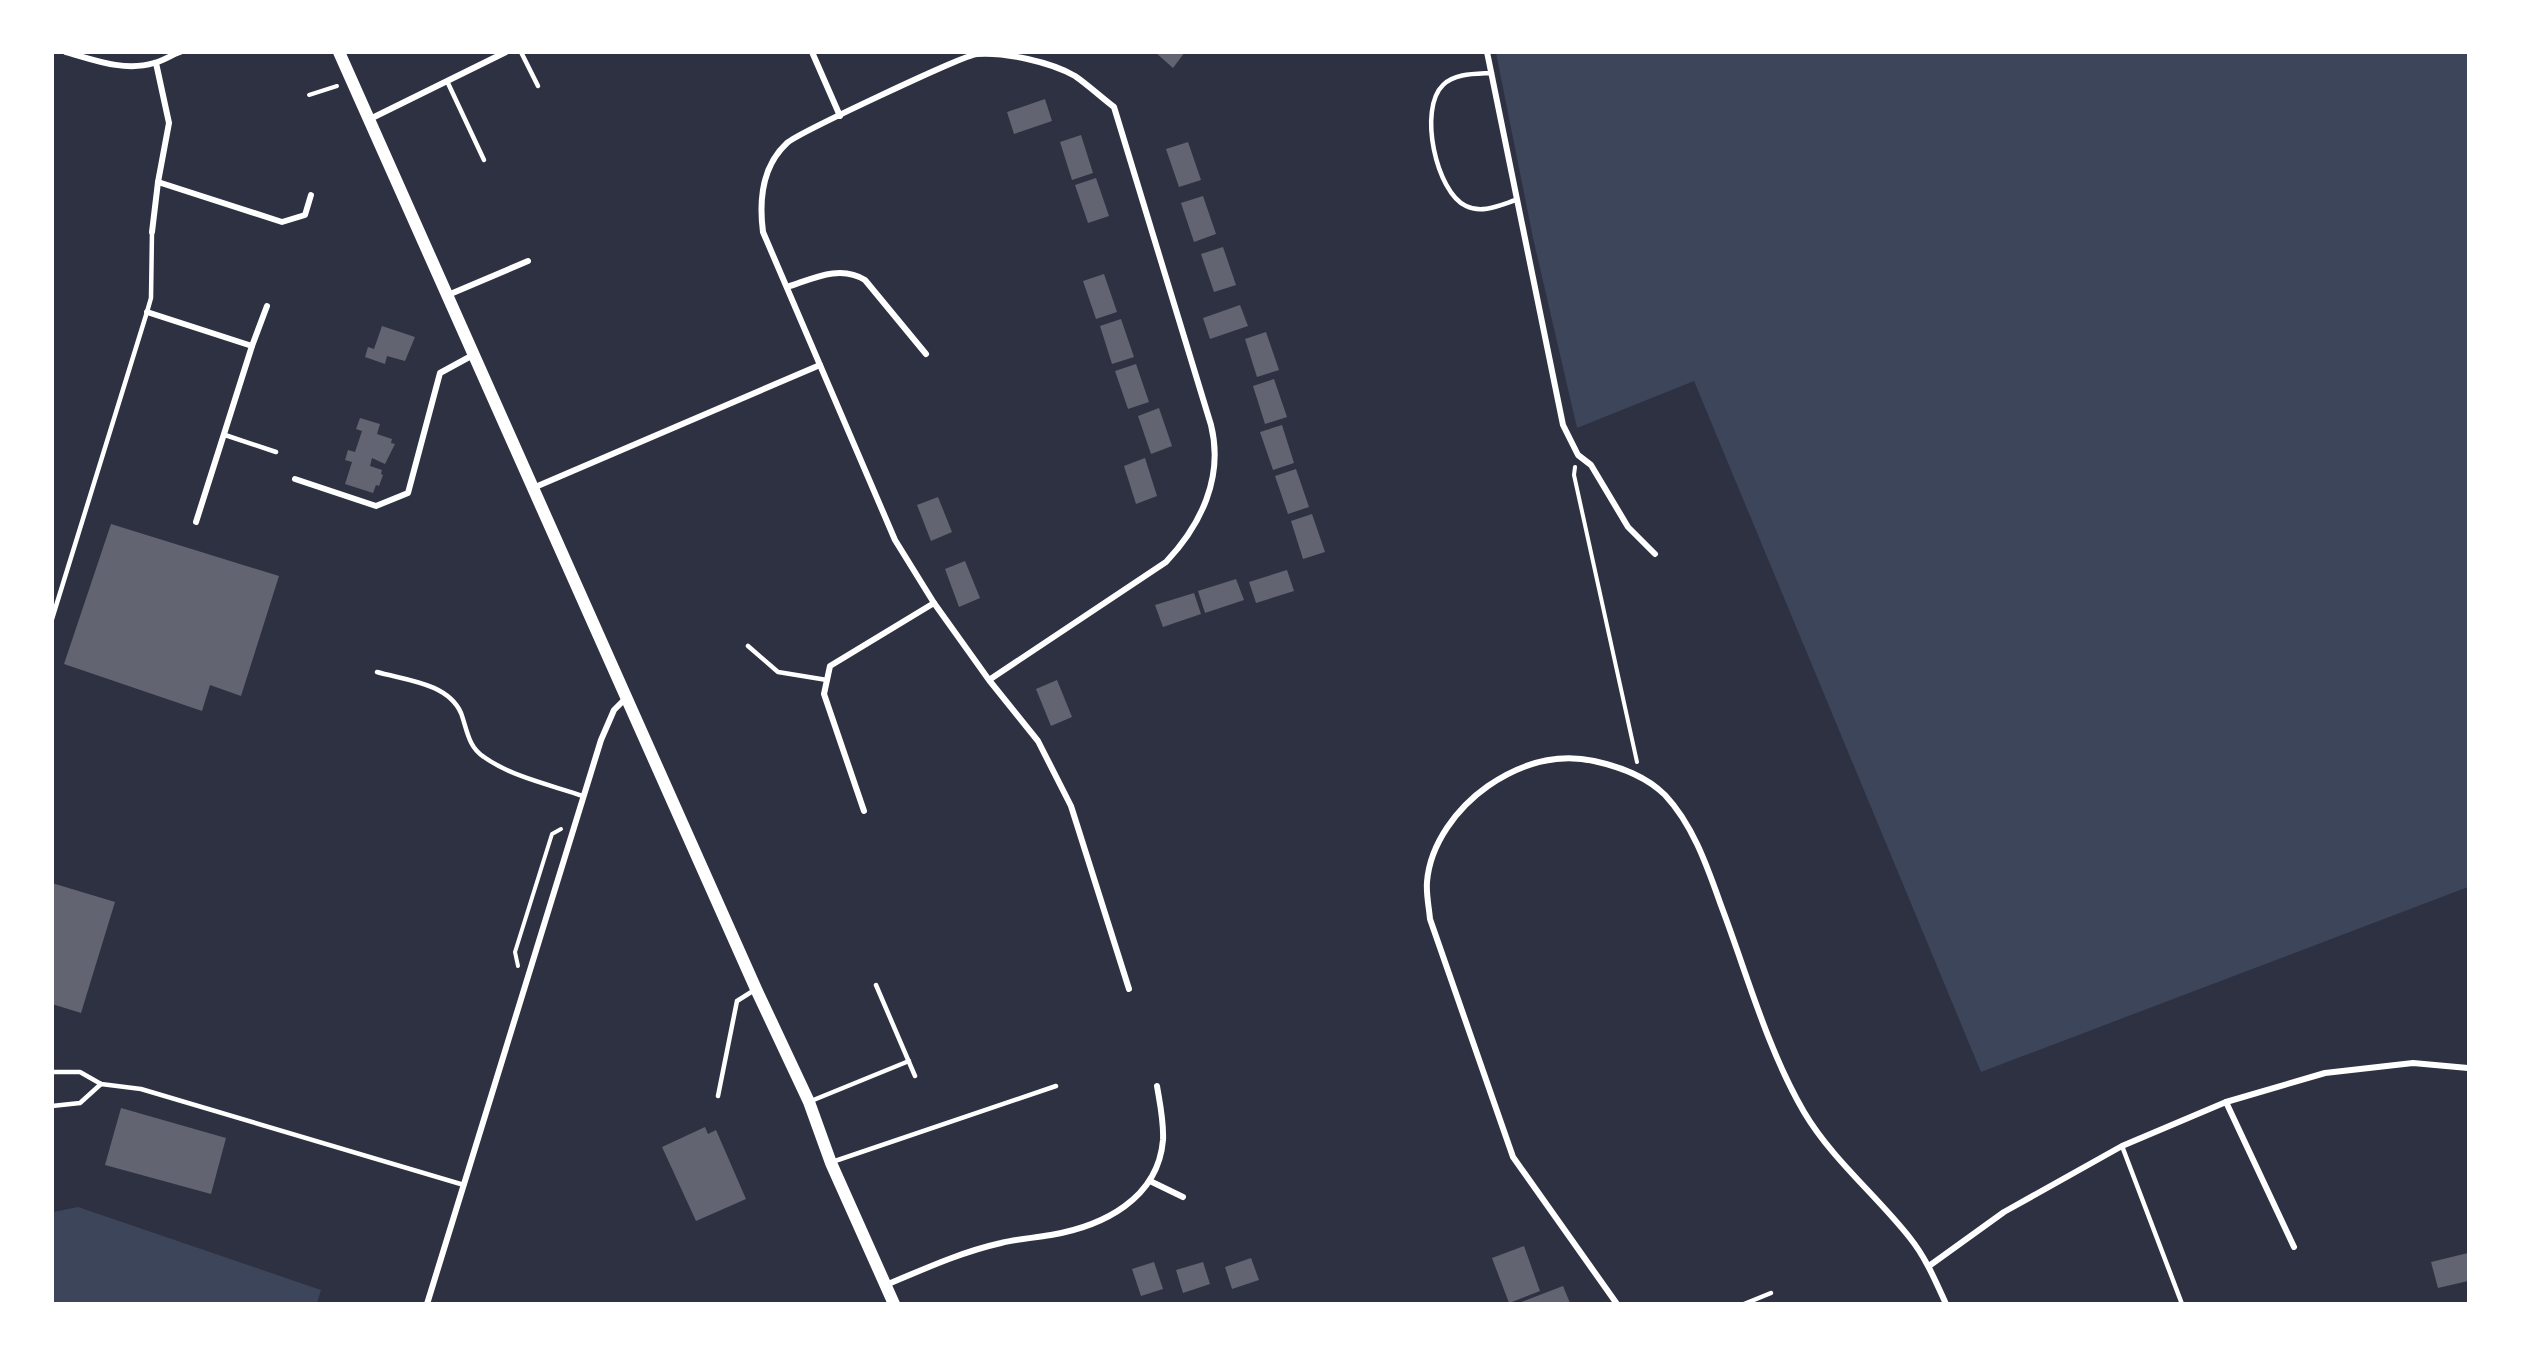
<svg xmlns="http://www.w3.org/2000/svg" width="2521" height="1356" font-family="'Space Grotesk',sans-serif">
<style>
.green{fill:#3c4559}
.building{fill:#626471}
.lines{fill:none;stroke-linecap:round;stroke-linejoin:round}
.path{stroke:#fff;stroke-width:4}
.service{stroke:#fff;stroke-width:4.5}
.minor{stroke:#fff;stroke-width:6}
.secondary{stroke:#fff;stroke-width:12}
</style>
<rect width="100%" height="100%" fill="#2d3142"/>
<!-- green -->
<g class="green">
<path d="M 1496,53 L 2468,53 L 2468,887 L 1981,1072 L 1694,381 L 1577,428 L 1533,238 Z"/>
<path d="M 78,1207 L 321,1290 L 317,1303 L 53,1303 L 53,1212 Z"/>
</g>
<!-- building -->
<g class="building">
<path d="M 1155,52 L 1185,52 L 1173,68 Z"/>
<path d="M 1045,99 L 1052,121 L 1014,134 L 1007,112 Z"/>
<path d="M 1081,135 L 1093,173 L 1072,180 L 1060,142 Z"/>
<path d="M 1188,142 L 1201,180 L 1179,187 L 1166,149 Z"/>
<path d="M 1096,178 L 1109,216 L 1088,223 L 1075,185 Z"/>
<path d="M 1203,196 L 1216,234 L 1194,242 L 1181,203 Z"/>
<path d="M 1223,247 L 1236,285 L 1214,292 L 1201,254 Z"/>
<path d="M 1104,274 L 1117,312 L 1096,319 L 1083,281 Z"/>
<path d="M 1240,305 L 1248,326 L 1210,339 L 1203,318 Z"/>
<path d="M 1121,319 L 1134,357 L 1112,364 L 1100,326 Z"/>
<path d="M 382,326 L 415,337 L 405,361 L 387,356 L 385,364 L 365,357 L 368,347 L 374,349 Z"/>
<path d="M 1266,332 L 1279,370 L 1257,377 L 1245,339 Z"/>
<path d="M 1136,364 L 1149,402 L 1128,409 L 1115,371 Z"/>
<path d="M 1274,379 L 1287,417 L 1265,424 L 1253,386 Z"/>
<path d="M 1159,408 L 1172,446 L 1151,454 L 1138,416 Z"/>
<path d="M 360,418 L 380,424 L 377,434 L 392,439 L 391,443 L 395,444 L 385,464 L 372,458 L 370,466 L 382,470 L 381,474 L 383,475 L 379,486 L 376,485 L 373,493 L 345,484 L 352,462 L 345,460 L 348,450 L 355,452 L 362,431 L 356,429 Z"/>
<path d="M 1282,425 L 1294,463 L 1273,470 L 1260,432 Z"/>
<path d="M 1145,458 L 1157,496 L 1136,504 L 1124,466 Z"/>
<path d="M 1296,469 L 1309,507 L 1288,514 L 1275,476 Z"/>
<path d="M 938,497 L 952,532 L 931,541 L 917,505 Z"/>
<path d="M 1312,514 L 1325,552 L 1303,559 L 1291,521 Z"/>
<path d="M 111,524 L 279,576 L 241,696 L 210,685 L 202,711 L 64,664 Z"/>
<path d="M 965,561 L 980,598 L 959,607 L 945,569 Z"/>
<path d="M 1287,570 L 1294,591 L 1256,603 L 1249,582 Z"/>
<path d="M 1236,579 L 1244,600 L 1205,613 L 1198,591 Z"/>
<path d="M 1194,593 L 1201,614 L 1163,627 L 1155,605 Z"/>
<path d="M 1057,680 L 1072,717 L 1051,726 L 1036,689 Z"/>
<path d="M 52,883 L 115,902 L 81,1013 L 52,1004 Z"/>
<path d="M 121,1108 L 226,1138 L 211,1194 L 105,1165 Z"/>
<path d="M 705,1127 L 708,1134 L 716,1130 L 746,1199 L 696,1221 L 662,1147 Z"/>
<path d="M 1524,1246 L 1540,1291 L 1509,1303 L 1492,1258 Z"/>
<path d="M 2468,1253 L 2468,1281 L 2438,1288 L 2431,1262 Z"/>
<path d="M 1251,1258 L 1259,1280 L 1232,1289 L 1225,1267 Z"/>
<path d="M 1154,1262 L 1163,1289 L 1141,1296 L 1132,1269 Z"/>
<path d="M 1203,1262 L 1210,1284 L 1183,1293 L 1176,1270 Z"/>
<path d="M 1563,1286 L 1570,1303 L 1519,1304 L 1519,1303 Z"/>
</g>
<g class="lines">
<!-- path -->
<g class="path">
<path d="M 309,95 L 337,86"/>
<path d="M 1575,467 L 1574,475 L 1637,762"/>
<path d="M 518,966 L 515,952 L 552,834 L 561,829"/>
</g>
<!-- service -->
<g class="service">
<path d="M 521,52 L 538,86"/>
<path d="M 1492,73 C 1476,74 1455,73 1443,85 C 1418,109 1436,192 1466,206 C 1482,214 1500,205 1516,200"/>
<path d="M 447,81 L 484,160"/>
<path d="M 225,435 L 276,452"/>
<path d="M 52,619 L 147,312 L 151,298 L 152,232"/>
<path d="M 748,646 L 778,672 L 827,680"/>
<path d="M 377,672 C 405,680 448,683 461,713 C 467,729 468,747 484,757 C 512,777 551,785 583,796"/>
<path d="M 876,985 L 915,1076"/>
<path d="M 52,1072 L 80,1072 L 101,1084 L 141,1089 L 464,1185"/>
<path d="M 718,1096 L 737,1001 L 756,989"/>
<path d="M 811,1101 L 909,1061"/>
<path d="M 52,1106 L 80,1103 L 101,1084"/>
<path d="M 2122,1146 L 2182,1304"/>
<path d="M 832,1162 L 1056,1086"/>
<path d="M 1744,1304 L 1771,1293"/>
</g>
<!-- minor -->
<g class="minor">
<path d="M 66,52 C 94,60 125,72 154,63 C 163,61 171,55 180,52"/>
<path d="M 812,52 L 840,116"/>
<path d="M 1487,52 L 1563,425 L 1578,455 L 1591,465 L 1628,527 L 1655,554"/>
<path d="M 370,119 L 506,52"/>
<path d="M 158,182 L 282,222 L 305,215 L 311,195"/>
<path d="M 152,232 L 158,182 L 169,123 L 156,63"/>
<path d="M 787,287 C 812,279 840,264 865,280 L 926,354"/>
<path d="M 448,295 L 528,261"/>
<path d="M 147,312 L 252,346 L 196,522"/>
<path d="M 252,346 L 267,306"/>
<path d="M 295,479 L 376,506 L 408,493 L 440,373 L 473,355"/>
<path d="M 533,488 L 820,365"/>
<path d="M 989,680 L 1166,562 C 1201,525 1224,477 1211,425 L 1114,107 C 1101,97 1088,85 1075,76 C 1051,62 1005,52 977,54 C 964,55 798,133 787,143 C 762,166 759,201 763,232 L 895,540 L 934,603 L 989,680 L 1038,741 L 1071,806 L 1129,989"/>
<path d="M 864,811 L 824,694 L 830,666 L 934,603"/>
<path d="M 2226,1102 L 2294,1247"/>
<path d="M 1150,1181 L 1183,1197"/>
<path d="M 1929,1266 L 2004,1212 L 2122,1146 L 2226,1102 L 2325,1073 L 2413,1063 L 2468,1068"/>
<path d="M 886,1285 C 924,1269 961,1252 1001,1243 C 1017,1239 1034,1238 1051,1235 C 1103,1226 1158,1199 1163,1140 C 1164,1122 1160,1104 1157,1086"/>
<path d="M 427,1304 L 601,740 L 614,710 L 627,697"/>
<path d="M 1617,1304 L 1513,1157 L 1430,919 C 1429,907 1426,894 1427,882 C 1430,843 1458,807 1488,786 C 1520,764 1556,753 1594,761 C 1621,767 1646,776 1665,795 C 1694,826 1708,869 1722,908 C 1748,977 1767,1048 1804,1112 C 1831,1158 1877,1196 1910,1238 C 1926,1258 1935,1280 1946,1304"/>
</g>
<!-- secondary -->
<path class="secondary" d="M 339,52 L 756,989 L 809,1102 L 831,1163 L 894,1304"/>
</g>
<!-- border -->
<rect width="2521" height="1356" fill="none" stroke="#ffffff" stroke-width="108"/>
</svg>
